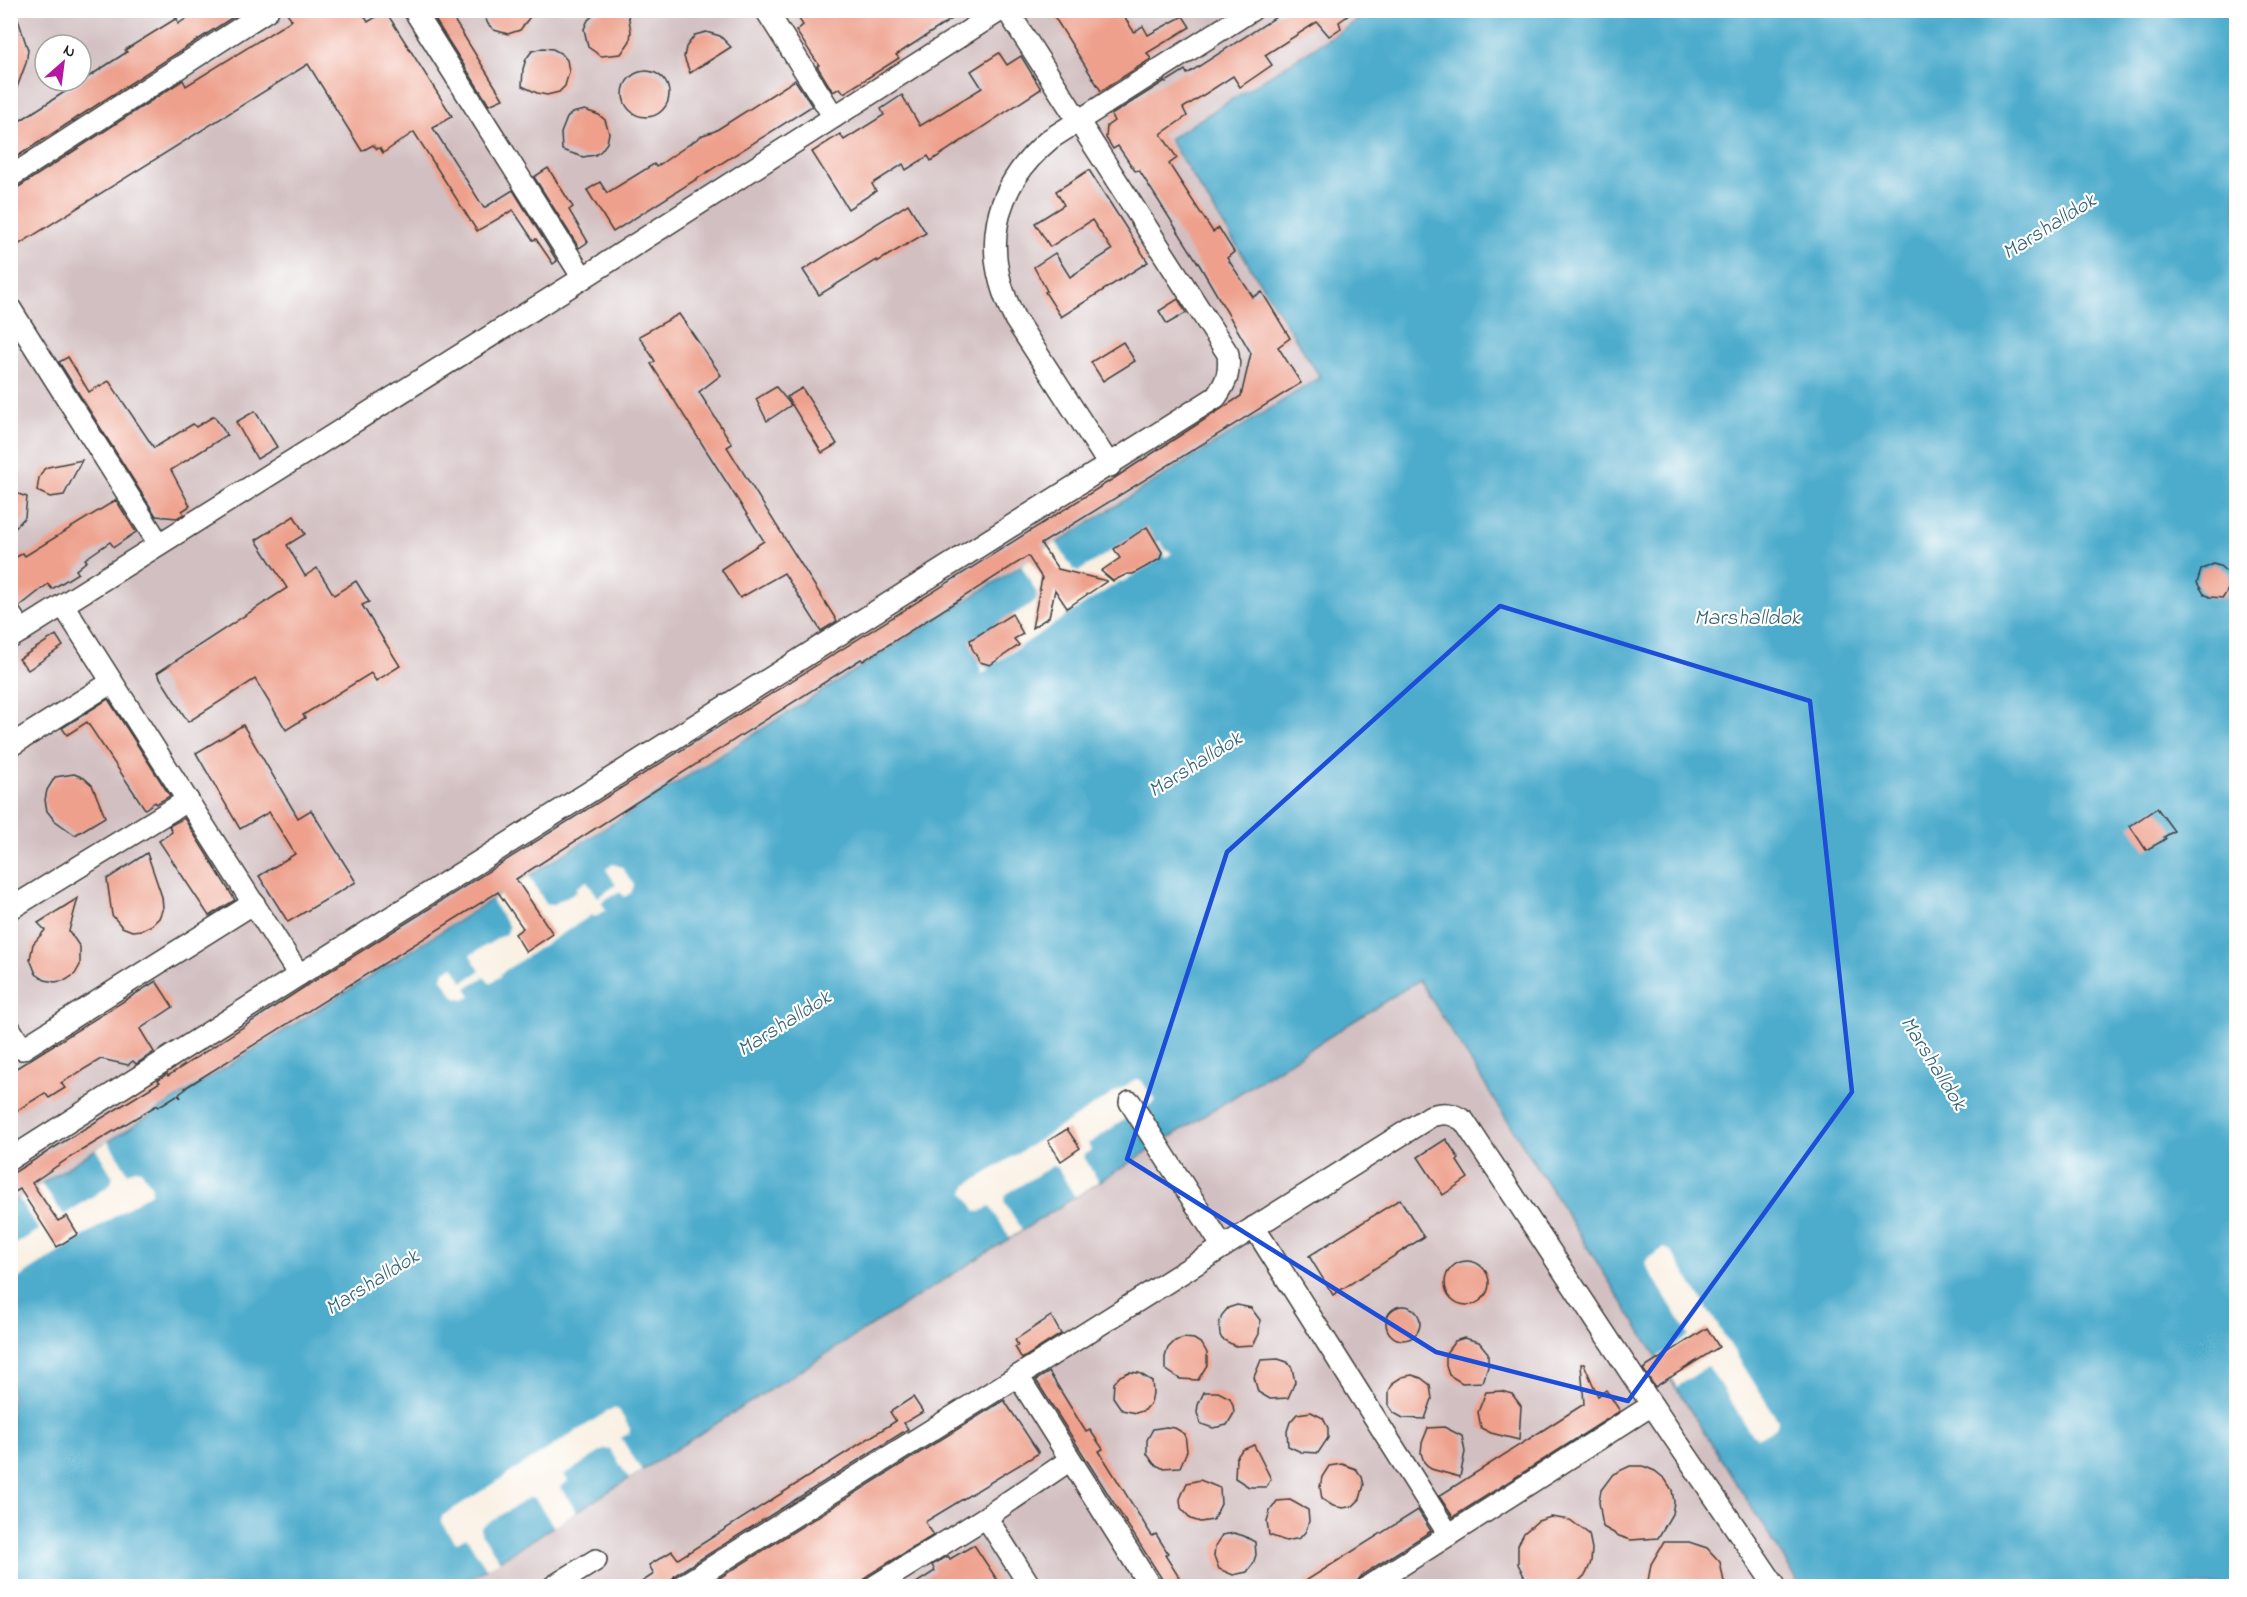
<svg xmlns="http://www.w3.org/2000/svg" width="2247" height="1597" font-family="'Indie Flower',sans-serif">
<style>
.industrial{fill:#d2bfc1;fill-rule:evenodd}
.water{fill:#4eaccc;stroke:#356474;stroke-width:1.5}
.pier{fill:#f9efe1}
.building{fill:#eea08c}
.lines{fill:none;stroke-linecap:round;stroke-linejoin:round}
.minor-casing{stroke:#3d3c3a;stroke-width:24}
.minor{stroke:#fff;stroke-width:21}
.marked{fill:none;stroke:#1d4ed8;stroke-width:4.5;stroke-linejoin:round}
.labels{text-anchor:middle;stroke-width:4.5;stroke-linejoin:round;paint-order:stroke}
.water-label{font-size:22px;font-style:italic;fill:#356474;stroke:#fff}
</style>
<rect width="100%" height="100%" fill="#fff"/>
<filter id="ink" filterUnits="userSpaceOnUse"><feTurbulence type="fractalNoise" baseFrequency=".0167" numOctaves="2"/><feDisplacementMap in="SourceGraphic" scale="12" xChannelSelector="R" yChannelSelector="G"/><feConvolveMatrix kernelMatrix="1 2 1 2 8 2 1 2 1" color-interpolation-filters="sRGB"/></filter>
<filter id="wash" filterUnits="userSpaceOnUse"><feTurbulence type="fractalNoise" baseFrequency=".008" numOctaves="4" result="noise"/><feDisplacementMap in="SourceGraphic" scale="24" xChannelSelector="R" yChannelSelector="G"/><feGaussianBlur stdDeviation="1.35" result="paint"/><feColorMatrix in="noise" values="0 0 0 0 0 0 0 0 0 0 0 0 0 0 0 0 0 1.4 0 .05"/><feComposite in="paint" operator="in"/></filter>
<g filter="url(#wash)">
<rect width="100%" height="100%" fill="#f9efe1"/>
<!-- industrial -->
<g class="industrial">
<path d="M 11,11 L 1372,11 L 1169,139 L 1320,376 L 11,1203 ZM 45,45 L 81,45 L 81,81 L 45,81 Z"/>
<path d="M 1419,980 L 1677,1387 L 1796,1578 L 1797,1586 L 459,1586 Z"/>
</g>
<!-- water -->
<path class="water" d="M 1372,11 L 2236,11 L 2236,1586 L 1797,1586 L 1796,1578 L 1419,980 L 459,1586 L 11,1586 L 11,1203 L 1320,377 L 1169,139 Z"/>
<!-- pier -->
<g class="pier">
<path d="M 1144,530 L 1156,543 L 1160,541 L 1166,550 L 1172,553 L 1165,558 L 1164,552 L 1159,544 L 1158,545 L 1162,552 L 1160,559 L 1122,582 L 1120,581 L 998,661 L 990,665 L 981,663 L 983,666 L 989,669 L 982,674 L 980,673 L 981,669 L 978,663 L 980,661 L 972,648 L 973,639 L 1036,601 L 1037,593 L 1021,565 L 1056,542 L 1073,569 L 1079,571 Z"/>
<path d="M 613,864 L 622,867 L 634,885 L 631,893 L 624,897 L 620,891 L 601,902 L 606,910 L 594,917 L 592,915 L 541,947 L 500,974 L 501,976 L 490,983 L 484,977 L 466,988 L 471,996 L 464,1000 L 454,997 L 442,978 L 444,972 L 453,966 L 463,982 L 480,971 L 470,955 L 507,933 L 509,927 L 491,900 L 529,876 L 546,904 L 552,905 L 577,891 L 576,888 L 587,881 L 598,897 L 616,885 L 606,869 Z"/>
<path d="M 1136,1079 L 1141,1080 L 1154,1099 L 1154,1102 L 1144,1108 L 1134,1121 L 1127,1118 L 1088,1144 L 1091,1150 L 1083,1156 L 1099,1182 L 1075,1197 L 1058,1168 L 1052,1166 L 1005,1195 L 1004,1201 L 1022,1230 L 1010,1238 L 990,1206 L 980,1212 L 976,1211 L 964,1193 L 966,1186 Z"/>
<path d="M 108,1141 L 128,1173 L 135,1169 L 141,1170 L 152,1187 L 151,1193 L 11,1283 L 11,1247 L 39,1230 L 18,1198 L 41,1184 L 64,1215 L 110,1185 L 113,1177 L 96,1149 Z"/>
<path d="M 1664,1248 L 1671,1251 L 1778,1421 L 1776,1427 L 1758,1438 L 1752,1435 L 1708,1366 L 1677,1387 L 1658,1357 L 1689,1335 L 1645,1264 L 1647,1259 Z"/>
<path d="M 613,1408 L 619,1410 L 630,1429 L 629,1433 L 621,1438 L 642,1471 L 629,1479 L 611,1450 L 605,1449 L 564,1475 L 568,1481 L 560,1487 L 577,1512 L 554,1527 L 535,1498 L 530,1497 L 481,1527 L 481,1533 L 500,1561 L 487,1569 L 466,1537 L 457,1542 L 453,1540 L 441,1522 L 442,1516 Z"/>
</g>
<g id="blocks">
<!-- building -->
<g class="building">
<path d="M 10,10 L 15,10 L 28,50 L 26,63 L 12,101 L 10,101 Z"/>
<path d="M 199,10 L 244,10 L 10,161 L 10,127 L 127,52 L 125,50 L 177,18 L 178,24 Z"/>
<path d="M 285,10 L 361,10 L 368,22 L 384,12 L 388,15 L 452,116 L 433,128 L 484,208 L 513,190 L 557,261 L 553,264 L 536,239 L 533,240 L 513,210 L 477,231 L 414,132 L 383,153 L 380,148 L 377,149 L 373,145 L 362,151 L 308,64 L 10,250 L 10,190 L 17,188 L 183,80 L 186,86 L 292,20 Z"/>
<path d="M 429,10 L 448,10 L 503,99 L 489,105 Z"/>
<path d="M 482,10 L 535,10 L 520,30 L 508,34 L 494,30 L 488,24 Z"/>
<path d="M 613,10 L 628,14 L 631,31 L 630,41 L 621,54 L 601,56 L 588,47 L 584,29 L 588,20 L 596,13 Z"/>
<path d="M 806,10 L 966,10 L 896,55 L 899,58 L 844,93 L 840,88 L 833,92 L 817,66 L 819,65 L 796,31 L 803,25 L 799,19 Z"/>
<path d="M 1050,10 L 1120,10 L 1134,32 L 1143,26 L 1148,35 L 1183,16 L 1190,27 L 1147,53 L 1151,59 L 1101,91 Z"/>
<path d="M 1287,10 L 1356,10 L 1339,22 L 1341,28 L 1329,36 L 1317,22 L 1265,55 L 1272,65 L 1240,87 L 1233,76 L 1183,108 L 1187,116 L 1161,134 L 1177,158 L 1169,164 L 1213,232 L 1219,228 L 1234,252 L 1227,258 L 1253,297 L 1262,292 L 1290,338 L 1278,347 L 1301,383 L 1041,544 L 1058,569 L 1107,581 L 1067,608 L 1055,590 L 1049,617 L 1032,628 L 1042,578 L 1028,556 L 863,661 L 861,659 L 516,879 L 553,934 L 526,952 L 515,934 L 523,928 L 498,892 L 185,1088 L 186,1089 L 179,1094 L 181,1098 L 177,1095 L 158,1107 L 157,1105 L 69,1158 L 32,1183 L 58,1221 L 67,1216 L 78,1234 L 57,1247 L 20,1189 L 10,1195 L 10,1175 L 160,1082 L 158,1080 L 167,1074 L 168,1076 L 306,986 L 1116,477 L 1241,396 L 1251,353 L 1200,266 L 1139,170 L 1135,171 L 1118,146 L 1113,149 L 1106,138 L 1107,126 L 1114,121 L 1111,115 L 1165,81 L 1166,82 L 1185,70 L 1187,74 Z"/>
<path d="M 706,32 L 720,36 L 731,47 L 690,73 L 684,57 L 686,47 L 695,35 Z"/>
<path d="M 543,48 L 553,49 L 562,54 L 567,60 L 569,72 L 565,86 L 559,92 L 547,95 L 537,93 L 522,86 L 523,69 L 526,59 L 532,51 Z"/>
<path d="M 999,53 L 1007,65 L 1021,56 L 1041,89 L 931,161 L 928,156 L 906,170 L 903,164 L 872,184 L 876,191 L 848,209 L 812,152 L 840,134 L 844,140 L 884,115 L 881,109 L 902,95 L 920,126 L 982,88 L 971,71 Z"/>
<circle cx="646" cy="94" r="23"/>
<path d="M 795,80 L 812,106 L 613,232 L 587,190 L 600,182 L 607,193 L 654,164 L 656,167 L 703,135 L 715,131 Z"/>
<path d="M 585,110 L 599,115 L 605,120 L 609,133 L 607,143 L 601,151 L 595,155 L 583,157 L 562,150 L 561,133 L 567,118 L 572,113 Z"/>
<path d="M 548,168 L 573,207 L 569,210 L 588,242 L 579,248 L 534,177 Z"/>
<path d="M 1089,170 L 1148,262 L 1061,317 L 1045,292 L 1047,291 L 1034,267 L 1055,253 L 1070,277 L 1112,250 L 1092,220 L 1050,247 L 1035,223 L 1064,205 L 1056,191 Z"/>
<path d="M 908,204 L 926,233 L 877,262 L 876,260 L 819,295 L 803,270 Z"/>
<path d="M 1178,299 L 1186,313 L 1167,324 L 1159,311 Z"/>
<path d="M 679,314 L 721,375 L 699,392 L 732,444 L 727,447 L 837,621 L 821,631 L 784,573 L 740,598 L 721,569 L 764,541 L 651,364 L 655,361 L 639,336 Z"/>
<path d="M 1123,342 L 1135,361 L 1103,381 L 1091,362 Z"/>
<path d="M 68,357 L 89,392 L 109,381 L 154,448 L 193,424 L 196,427 L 214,416 L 227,435 L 171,470 L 190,506 L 182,511 L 184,514 L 177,518 L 156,516 L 59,362 Z"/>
<path d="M 776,387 L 791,405 L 767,421 L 756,399 Z"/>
<path d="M 802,388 L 837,444 L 822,453 L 787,397 Z"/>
<path d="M 255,411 L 277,447 L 257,459 L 236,422 Z"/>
<path d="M 82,460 L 64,495 L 50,497 L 37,491 L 39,478 L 44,469 L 48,467 Z"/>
<path d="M 10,491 L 27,497 L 25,517 L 10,534 Z"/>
<path d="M 116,500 L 136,532 L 114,547 L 110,542 L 85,559 L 87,561 L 76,570 L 78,573 L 52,589 L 48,584 L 20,606 L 13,602 L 10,599 L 10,561 L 23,553 L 25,556 Z"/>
<path d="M 294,516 L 305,534 L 287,545 L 305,576 L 317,568 L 334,595 L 356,581 L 369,602 L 362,605 L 400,666 L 376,681 L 371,673 L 303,715 L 305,718 L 286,730 L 255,679 L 188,722 L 157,673 L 287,588 L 256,540 Z"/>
<path d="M 1147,527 L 1162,552 L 1160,559 L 1133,574 L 1127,574 L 1113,581 L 1101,571 L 1120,558 L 1114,549 Z"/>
<path d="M 2213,564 L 2220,566 L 2229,574 L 2230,586 L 2223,598 L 2210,597 L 2204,594 L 2197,583 L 2201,570 Z"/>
<path d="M 1012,614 L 1023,634 L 1014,639 L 1019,645 L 990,665 L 980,662 L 972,648 L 970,640 Z"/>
<path d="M 56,635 L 63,646 L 28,670 L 19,659 Z"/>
<path d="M 108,699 L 170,796 L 156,804 L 155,802 L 145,809 L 87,722 L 67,735 L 62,728 Z"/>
<path d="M 243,725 L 298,818 L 311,810 L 356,882 L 288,922 L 259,876 L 295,854 L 269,812 L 240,829 L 196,753 Z"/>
<path d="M 74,774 L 84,778 L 92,785 L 105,817 L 75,835 L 54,820 L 47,811 L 45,800 L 47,790 L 55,777 Z"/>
<path d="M 2157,808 L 2174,831 L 2164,837 L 2166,839 L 2146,850 L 2130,826 Z"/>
<path d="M 184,818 L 235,900 L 209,916 L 159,841 L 172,832 L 169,826 Z"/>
<path d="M 147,853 L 162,897 L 163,908 L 159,918 L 152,925 L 142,930 L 132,931 L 122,927 L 112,915 L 107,879 Z"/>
<path d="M 78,898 L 69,931 L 80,947 L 80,965 L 75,974 L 66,980 L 55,982 L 45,980 L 36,974 L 30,959 L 33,944 L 45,930 L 38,923 Z"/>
<path d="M 156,981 L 173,1007 L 140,1029 L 154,1052 L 136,1064 L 133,1061 L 128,1065 L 101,1059 L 61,1083 L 65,1088 L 49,1098 L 45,1093 L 10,1115 L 10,1072 Z"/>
<path d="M 1067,1129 L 1080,1148 L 1061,1161 L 1048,1141 Z"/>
<path d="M 1446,1139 L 1459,1159 L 1457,1161 L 1468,1178 L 1443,1195 L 1418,1157 Z"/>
<path d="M 1400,1199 L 1424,1237 L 1333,1295 L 1309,1256 Z"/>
<circle cx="1467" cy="1283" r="22"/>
<path d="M 1237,1305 L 1251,1308 L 1260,1320 L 1259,1334 L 1253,1345 L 1235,1346 L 1222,1339 L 1220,1335 L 1219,1325 L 1222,1315 L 1228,1308 Z"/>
<circle cx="1403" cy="1323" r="17"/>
<path d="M 1051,1316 L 1061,1334 L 1022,1359 L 1015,1347 L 1018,1345 L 1015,1340 Z"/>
<path d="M 1707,1328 L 1719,1347 L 1655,1387 L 1643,1369 Z"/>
<path d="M 1184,1338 L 1194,1339 L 1202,1344 L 1207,1353 L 1207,1365 L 1198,1380 L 1180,1379 L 1165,1369 L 1165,1357 L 1168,1348 L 1175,1341 Z"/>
<path d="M 1464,1338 L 1479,1342 L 1488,1353 L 1488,1367 L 1483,1382 L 1462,1383 L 1449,1375 L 1446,1366 L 1446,1353 L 1455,1341 Z"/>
<path d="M 1278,1359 L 1287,1362 L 1292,1368 L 1295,1382 L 1288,1398 L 1270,1399 L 1258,1392 L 1254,1377 L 1261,1360 Z"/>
<path d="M 1581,1364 L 1584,1364 L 1598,1396 L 1606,1390 L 1620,1411 L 1453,1517 L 1439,1496 L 1584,1404 Z"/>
<path d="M 1049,1372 L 1086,1432 L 1090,1430 L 1103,1449 L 1099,1451 L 1152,1536 L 1156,1534 L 1168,1553 L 1165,1555 L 1185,1587 L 1167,1587 L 1048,1399 L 1036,1380 Z"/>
<path d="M 1129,1372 L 1139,1373 L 1152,1381 L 1153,1393 L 1151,1403 L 1145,1410 L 1136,1413 L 1122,1410 L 1113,1397 L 1114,1383 L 1120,1376 Z"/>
<path d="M 1412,1375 L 1421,1378 L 1430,1385 L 1432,1399 L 1425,1419 L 1403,1418 L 1394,1413 L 1389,1406 L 1389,1391 L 1394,1382 L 1402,1377 Z"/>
<path d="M 1502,1391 L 1512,1394 L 1521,1406 L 1519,1440 L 1491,1433 L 1481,1428 L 1478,1412 L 1486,1392 Z"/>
<path d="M 1204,1392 L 1218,1392 L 1230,1398 L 1233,1405 L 1234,1413 L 1227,1425 L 1213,1428 L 1201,1424 L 1197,1413 L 1198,1405 Z"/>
<path d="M 913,1397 L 923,1412 L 904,1423 L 908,1429 L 675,1575 L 671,1581 L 669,1587 L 634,1587 L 654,1574 L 649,1565 L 672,1551 L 678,1559 L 896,1421 L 890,1412 Z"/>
<path d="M 1004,1400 L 1039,1453 L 925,1522 L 934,1535 L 868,1575 L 858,1587 L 705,1587 Z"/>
<path d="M 1311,1412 L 1323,1418 L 1328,1428 L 1328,1438 L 1318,1453 L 1301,1452 L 1288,1446 L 1287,1431 L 1290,1422 L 1297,1414 Z"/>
<path d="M 1166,1427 L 1175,1428 L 1185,1434 L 1187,1451 L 1180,1467 L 1162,1468 L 1154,1464 L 1147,1454 L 1147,1440 L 1153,1429 Z"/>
<path d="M 1444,1427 L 1462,1436 L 1465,1452 L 1460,1477 L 1431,1469 L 1424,1462 L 1421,1453 L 1422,1443 L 1428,1428 Z"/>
<path d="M 1254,1445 L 1271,1479 L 1266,1487 L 1249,1487 L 1235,1478 L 1236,1458 L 1242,1450 Z"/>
<path d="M 1342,1464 L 1356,1469 L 1362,1477 L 1364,1485 L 1360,1499 L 1353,1506 L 1343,1508 L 1333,1506 L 1322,1499 L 1320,1487 L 1322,1477 L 1329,1466 Z"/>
<path d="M 1630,1466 L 1643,1466 L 1655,1471 L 1665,1479 L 1672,1490 L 1674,1502 L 1672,1514 L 1658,1538 L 1631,1540 L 1619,1536 L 1603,1527 L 1599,1502 L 1601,1490 L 1613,1474 Z"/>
<path d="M 1200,1480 L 1220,1488 L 1221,1504 L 1213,1520 L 1200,1522 L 1191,1519 L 1181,1508 L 1180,1499 L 1187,1483 Z"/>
<path d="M 1290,1500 L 1308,1510 L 1309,1521 L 1306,1531 L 1300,1538 L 1286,1541 L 1269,1535 L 1267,1521 L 1270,1511 L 1277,1501 Z"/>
<path d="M 1418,1510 L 1431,1531 L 1362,1575 L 1353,1587 L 1296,1587 Z"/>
<path d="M 1551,1517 L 1570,1520 L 1589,1534 L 1592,1549 L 1591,1562 L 1586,1574 L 1573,1587 L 1535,1587 L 1525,1578 L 1518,1564 L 1518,1545 L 1524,1533 L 1538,1521 Z"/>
<path d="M 1234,1533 L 1244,1536 L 1255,1542 L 1256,1555 L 1253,1564 L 1247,1572 L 1233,1575 L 1219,1569 L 1214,1556 L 1215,1546 L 1222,1535 Z"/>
<path d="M 1664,1542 L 1689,1542 L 1707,1548 L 1720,1562 L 1725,1587 L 1647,1587 L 1651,1564 Z"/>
<path d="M 974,1545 L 1002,1587 L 910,1587 L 935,1571 L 932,1565 L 948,1556 L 950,1559 Z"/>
</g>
</g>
</g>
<g filter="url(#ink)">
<use href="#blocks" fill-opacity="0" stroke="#3d3c3a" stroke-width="1.5"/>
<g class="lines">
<defs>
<g id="minor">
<path d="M 414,10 L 583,278"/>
<path d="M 766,10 L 834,117"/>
<path d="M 10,177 L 268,10"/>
<path d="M 10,308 L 159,544"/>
<path d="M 1110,466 L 1015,319 C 980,251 992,188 1050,139 L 1252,10"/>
<path d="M 63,605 L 299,975"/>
<path d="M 10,614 L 22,631"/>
<path d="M 10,638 L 583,278 L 1001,10"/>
<path d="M 10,746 L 112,682"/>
<path d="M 10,909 L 188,800"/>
<path d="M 10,1029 L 22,1049 L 254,903"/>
<path d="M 1130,1102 L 1223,1247"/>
<path d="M 10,1159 L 299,975 L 1216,397 C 1227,381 1230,373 1228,354 L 1007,10"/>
<path d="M 1254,1227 L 1449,1535"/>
<path d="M 1018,1376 L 1431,1116 C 1444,1112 1452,1113 1464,1121 L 1652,1405"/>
<path d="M 554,1586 L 596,1560"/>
<path d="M 682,1586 L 1018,1376 L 1150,1586"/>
<path d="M 875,1586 L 986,1517"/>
<path d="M 1030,1586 L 986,1517 L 1070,1460"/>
<path d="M 1369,1586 L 1652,1405 L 1775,1586"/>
</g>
</defs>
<!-- minor casing -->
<use href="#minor" class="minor-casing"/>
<!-- minor -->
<use href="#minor" class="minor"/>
</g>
</g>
<!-- marked area -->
<path class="marked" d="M 1500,606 L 1810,701 L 1852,1092 L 1628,1401 L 1436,1352 L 1127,1159 L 1227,852 Z"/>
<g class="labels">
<!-- water labels -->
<g class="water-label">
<text transform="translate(2048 225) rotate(-32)" y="8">Marshalldok</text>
<text x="1747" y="624">Marshalldok</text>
<text transform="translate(1194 763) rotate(-32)" y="8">Marshalldok</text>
<text transform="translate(783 1022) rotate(-32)" y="8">Marshalldok</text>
<text transform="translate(1935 1062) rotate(58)" y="8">Marshalldok</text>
<text transform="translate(371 1281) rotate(-32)" y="8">Marshalldok</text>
</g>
</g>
<!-- margin -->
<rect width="2247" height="1597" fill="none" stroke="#fff" stroke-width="36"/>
<!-- north arrow -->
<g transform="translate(63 63) rotate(28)"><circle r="28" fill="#ffffff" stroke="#a4a4a4" stroke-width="1.5"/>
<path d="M0-4.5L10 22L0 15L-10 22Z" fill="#b5179e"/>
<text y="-9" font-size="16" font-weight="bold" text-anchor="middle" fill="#1c1c1c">N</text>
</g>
</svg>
